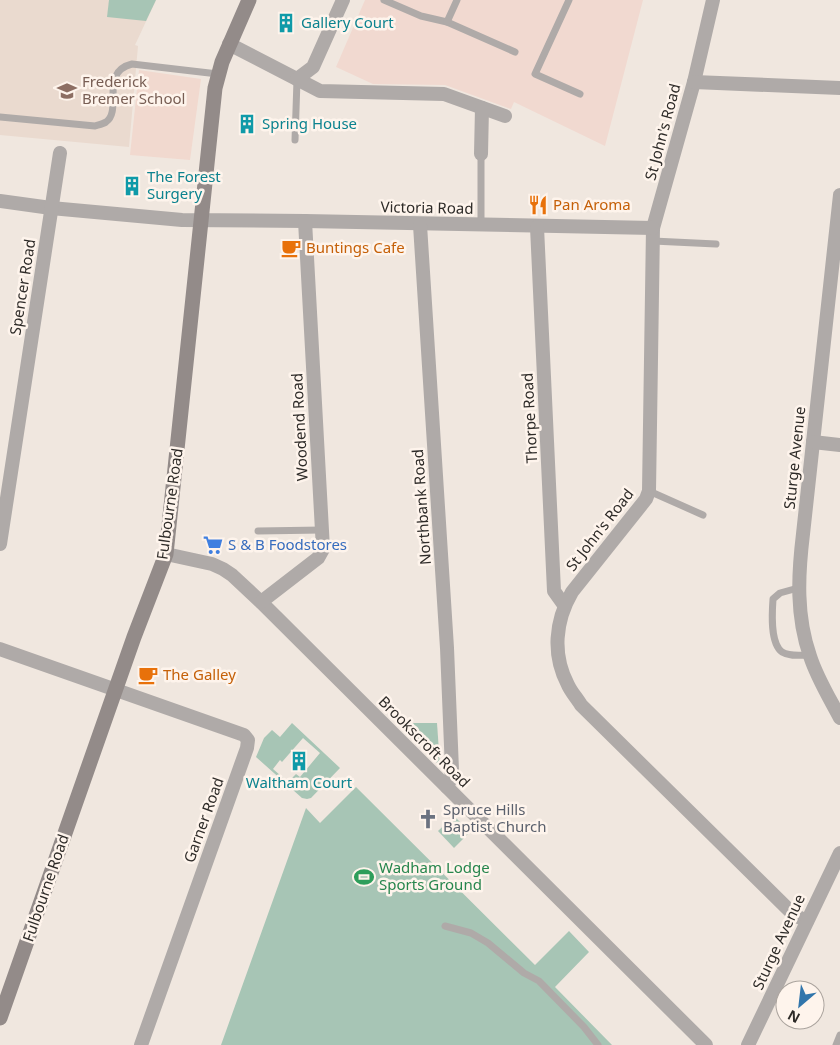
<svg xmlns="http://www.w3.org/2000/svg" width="840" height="1045" font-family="'Noto Sans',sans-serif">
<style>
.commercial{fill:#f1d9cf}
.industrial{fill:#f1d9d0}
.built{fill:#eadacf}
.green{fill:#a7c5b5;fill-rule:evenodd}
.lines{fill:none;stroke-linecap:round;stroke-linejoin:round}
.service{stroke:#afaaa8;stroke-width:7}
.minor{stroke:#afaaa8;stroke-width:14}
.secondary{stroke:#938b89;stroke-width:15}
.labels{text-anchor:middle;stroke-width:5;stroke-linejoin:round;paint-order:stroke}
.culture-label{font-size:15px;fill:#0d838f;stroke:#fef4ec;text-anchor:start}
.education-label{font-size:15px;fill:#785e54;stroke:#fef4ec;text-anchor:start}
.street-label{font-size:15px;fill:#2e2b28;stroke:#fef4ec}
.food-label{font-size:15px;fill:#c56008;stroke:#fef4ec;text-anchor:start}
.shop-label{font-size:15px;fill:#366cbe;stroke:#fef4ec;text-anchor:start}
.worship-label{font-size:15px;fill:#5b616d;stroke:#fef4ec;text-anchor:start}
.leisure-label{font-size:15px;fill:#27864d;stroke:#fef4ec;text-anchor:start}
</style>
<rect width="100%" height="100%" fill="#f0e7df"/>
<!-- commercial -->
<path class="commercial" d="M 139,70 L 201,79 L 190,160 L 130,155 Z"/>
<!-- industrial -->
<path class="industrial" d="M 365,0 L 643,0 L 605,146 L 514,102 L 511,109 L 445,85 L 373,84 L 336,67 Z"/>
<!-- built -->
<path class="built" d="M 0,0 L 156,0 L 135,45 L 138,46 L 129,147 L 0,135 Z"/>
<!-- green -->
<g class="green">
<path d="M 109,0 L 156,0 L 146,21 L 107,17 Z"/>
<path d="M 292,723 L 340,768 L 311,798 L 307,799 L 302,798 L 256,757 L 264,738 L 272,730 L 280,737 ZM 303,738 L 320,753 L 300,777 L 296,774 L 288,782 L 273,769 L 280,760 L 282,762 Z"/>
<path d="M 399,723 L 437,723 L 440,766 Z"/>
<path d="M 356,787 L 535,965 L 569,931 L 589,952 L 555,987 L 612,1045 L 221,1045 L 306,808 L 320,823 Z"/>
<path d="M 454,816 L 470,832 L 454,848 L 438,831 Z"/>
</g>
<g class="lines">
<!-- service -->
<g class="service">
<path d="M 384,0 L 421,16 L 447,22 L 515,52"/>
<path d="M 569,0 L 535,74 L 580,94"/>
<path d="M 447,22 L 457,0"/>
<path d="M 0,117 L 95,126 C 98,125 103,124 106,122 C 123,110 99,72 132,64 L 218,74"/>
<path d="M 295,140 L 297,80"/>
<path d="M 481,226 L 481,154"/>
<path d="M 653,241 L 716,244"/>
<path d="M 649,491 L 703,515"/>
<path d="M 258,531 L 322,530"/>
<path d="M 798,588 L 780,593 L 773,599 C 772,613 770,643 782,652 C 790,657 801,655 809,655"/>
<path d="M 445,926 L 471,933 L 488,943 L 524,973 L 539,981 L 584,1027 L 598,1045"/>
<path d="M 836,1045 L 840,1035"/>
</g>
<!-- minor -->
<g class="minor">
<path d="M 713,0 L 694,82 L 653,228 L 649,491 L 646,499 L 572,592 C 555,621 552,655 568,685 C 571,692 577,698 581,705 L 794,915 L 807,921"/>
<path d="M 229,44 L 320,91 L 444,94 L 505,116"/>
<path d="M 297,79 L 313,67 L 343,0"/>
<path d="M 694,82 L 840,88"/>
<path d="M 481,154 L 482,108"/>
<path d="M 840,195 L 803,534 C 798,575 796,616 810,656 C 817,678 829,697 840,718"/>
<path d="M 0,201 L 51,208 L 182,220 L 305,221 L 653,228"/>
<path d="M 420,225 L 447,648 L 452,770 L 451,778 L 447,787"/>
<path d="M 537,227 L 554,591 L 564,605"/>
<path d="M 813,442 L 840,445"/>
<path d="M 0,544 L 60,153"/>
<path d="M 166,554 L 212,564 L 223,569 L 232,575 L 261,602 L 706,1045"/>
<path d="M 261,602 L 318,558 L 323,549 L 305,221"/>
<path d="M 0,649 L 244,735 L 248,740 L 247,748 L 141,1045"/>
<path d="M 748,1045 L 840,853"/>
</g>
<!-- secondary -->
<path class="secondary" d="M 0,1018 L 134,637 L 166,554 L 215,88 L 222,62 L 249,0"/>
</g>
<!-- icons -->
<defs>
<symbol id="building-bare" viewBox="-9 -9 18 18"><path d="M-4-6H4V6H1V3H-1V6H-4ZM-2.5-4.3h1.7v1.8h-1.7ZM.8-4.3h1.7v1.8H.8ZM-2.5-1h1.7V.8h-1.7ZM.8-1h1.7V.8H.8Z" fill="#0f9aa8" stroke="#fef4ec" stroke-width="2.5" paint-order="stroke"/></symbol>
<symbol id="school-bare" viewBox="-9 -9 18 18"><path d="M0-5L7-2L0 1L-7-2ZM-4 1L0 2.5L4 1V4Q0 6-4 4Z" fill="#8d6e63" stroke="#fef4ec" stroke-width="2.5" paint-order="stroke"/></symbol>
<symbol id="restaurant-bare" viewBox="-9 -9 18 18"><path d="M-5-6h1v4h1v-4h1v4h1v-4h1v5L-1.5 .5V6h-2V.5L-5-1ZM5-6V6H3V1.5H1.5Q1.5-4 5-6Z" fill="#e8710a" stroke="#fef4ec" stroke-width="2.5" paint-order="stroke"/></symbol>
<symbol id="cafe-bare" viewBox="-9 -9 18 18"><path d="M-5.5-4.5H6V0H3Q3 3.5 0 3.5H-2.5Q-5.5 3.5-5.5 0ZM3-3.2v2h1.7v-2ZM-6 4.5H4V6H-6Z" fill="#e8710a" stroke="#fef4ec" stroke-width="2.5" paint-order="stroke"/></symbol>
<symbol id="supermarket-bare" viewBox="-9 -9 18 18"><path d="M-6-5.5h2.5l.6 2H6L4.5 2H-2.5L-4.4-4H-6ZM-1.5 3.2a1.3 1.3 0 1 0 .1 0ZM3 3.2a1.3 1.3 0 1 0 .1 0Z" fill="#3f7fe0" stroke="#fef4ec" stroke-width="2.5" paint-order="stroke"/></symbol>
<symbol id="church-bare" viewBox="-9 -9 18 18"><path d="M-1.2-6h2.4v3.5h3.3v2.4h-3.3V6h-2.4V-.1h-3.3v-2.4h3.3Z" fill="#6b7280" stroke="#fef4ec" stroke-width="2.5" paint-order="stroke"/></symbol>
<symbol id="stadium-bare" viewBox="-9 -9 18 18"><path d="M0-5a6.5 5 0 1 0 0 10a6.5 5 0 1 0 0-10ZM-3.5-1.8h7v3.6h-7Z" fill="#2e9e5b" stroke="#fef4ec" stroke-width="2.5" paint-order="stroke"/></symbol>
</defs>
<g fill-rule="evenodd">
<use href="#building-bare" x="272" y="9" width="28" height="28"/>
<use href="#school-bare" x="53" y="77" width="28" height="28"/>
<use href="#building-bare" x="233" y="110" width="28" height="28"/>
<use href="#building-bare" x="118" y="172" width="28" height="28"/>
<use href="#restaurant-bare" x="524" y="191" width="28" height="28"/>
<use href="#cafe-bare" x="277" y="234" width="28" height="28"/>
<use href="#supermarket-bare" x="199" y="531" width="28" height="28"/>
<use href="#cafe-bare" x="134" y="661" width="28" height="28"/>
<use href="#building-bare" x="285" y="747" width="28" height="28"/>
<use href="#church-bare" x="414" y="805" width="28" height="28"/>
<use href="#stadium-bare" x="350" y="863" width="28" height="28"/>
</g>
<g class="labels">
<!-- culture labels -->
<g class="culture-label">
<text x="301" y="28">Gallery Court</text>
<text x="262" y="129">Spring House</text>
<text x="147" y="182">The Forest<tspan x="147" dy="17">Surgery</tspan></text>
<text x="299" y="788" text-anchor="middle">Waltham Court</text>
</g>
<!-- education labels -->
<g class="education-label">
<text x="82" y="87">Frederick<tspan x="82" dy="17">Bremer School</tspan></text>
</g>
<!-- street labels -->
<g class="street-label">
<text transform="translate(663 132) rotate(-75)" y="5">St John's Road</text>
<text transform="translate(427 208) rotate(1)" y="5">Victoria Road</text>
<text transform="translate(23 287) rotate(-81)" y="5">Spencer Road</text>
<text transform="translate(530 418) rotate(-93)" y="5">Thorpe Road</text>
<text transform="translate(300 427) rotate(-93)" y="5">Woodend Road</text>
<text transform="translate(795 458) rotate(-84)" y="5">Sturge Avenue</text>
<text transform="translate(170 504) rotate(-82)" y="5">Fulbourne Road</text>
<text transform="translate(422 507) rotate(-94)" y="5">Northbank Road</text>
<text transform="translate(600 530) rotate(-52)" y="5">St John's Road</text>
<text transform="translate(424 742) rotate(45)" y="5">Brookscroft Road</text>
<text transform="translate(204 820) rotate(-70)" y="5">Garner Road</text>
<text transform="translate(46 888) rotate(-71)" y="5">Fulbourne Road</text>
<text transform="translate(779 942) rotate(-65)" y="5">Sturge Avenue</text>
</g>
<!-- food labels -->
<g class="food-label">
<text x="553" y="210">Pan Aroma</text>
<text x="306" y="253">Buntings Cafe</text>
<text x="163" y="680">The Galley</text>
</g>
<!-- shop labels -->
<g class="shop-label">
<text x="228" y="550">S &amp; B Foodstores</text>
</g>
<!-- worship labels -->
<g class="worship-label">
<text x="443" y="815">Spruce Hills<tspan x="443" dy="17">Baptist Church</tspan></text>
</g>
<!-- leisure labels -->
<g class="leisure-label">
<text x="379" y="873">Wadham Lodge<tspan x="379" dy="17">Sports Ground</tspan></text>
</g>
</g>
<!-- north arrow -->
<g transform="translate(800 1005) rotate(208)"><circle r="24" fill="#fef4ec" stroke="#aba49e"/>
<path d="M0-4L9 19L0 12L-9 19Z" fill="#3175ab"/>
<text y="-8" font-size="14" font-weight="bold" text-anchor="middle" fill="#2e2b28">N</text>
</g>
</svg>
